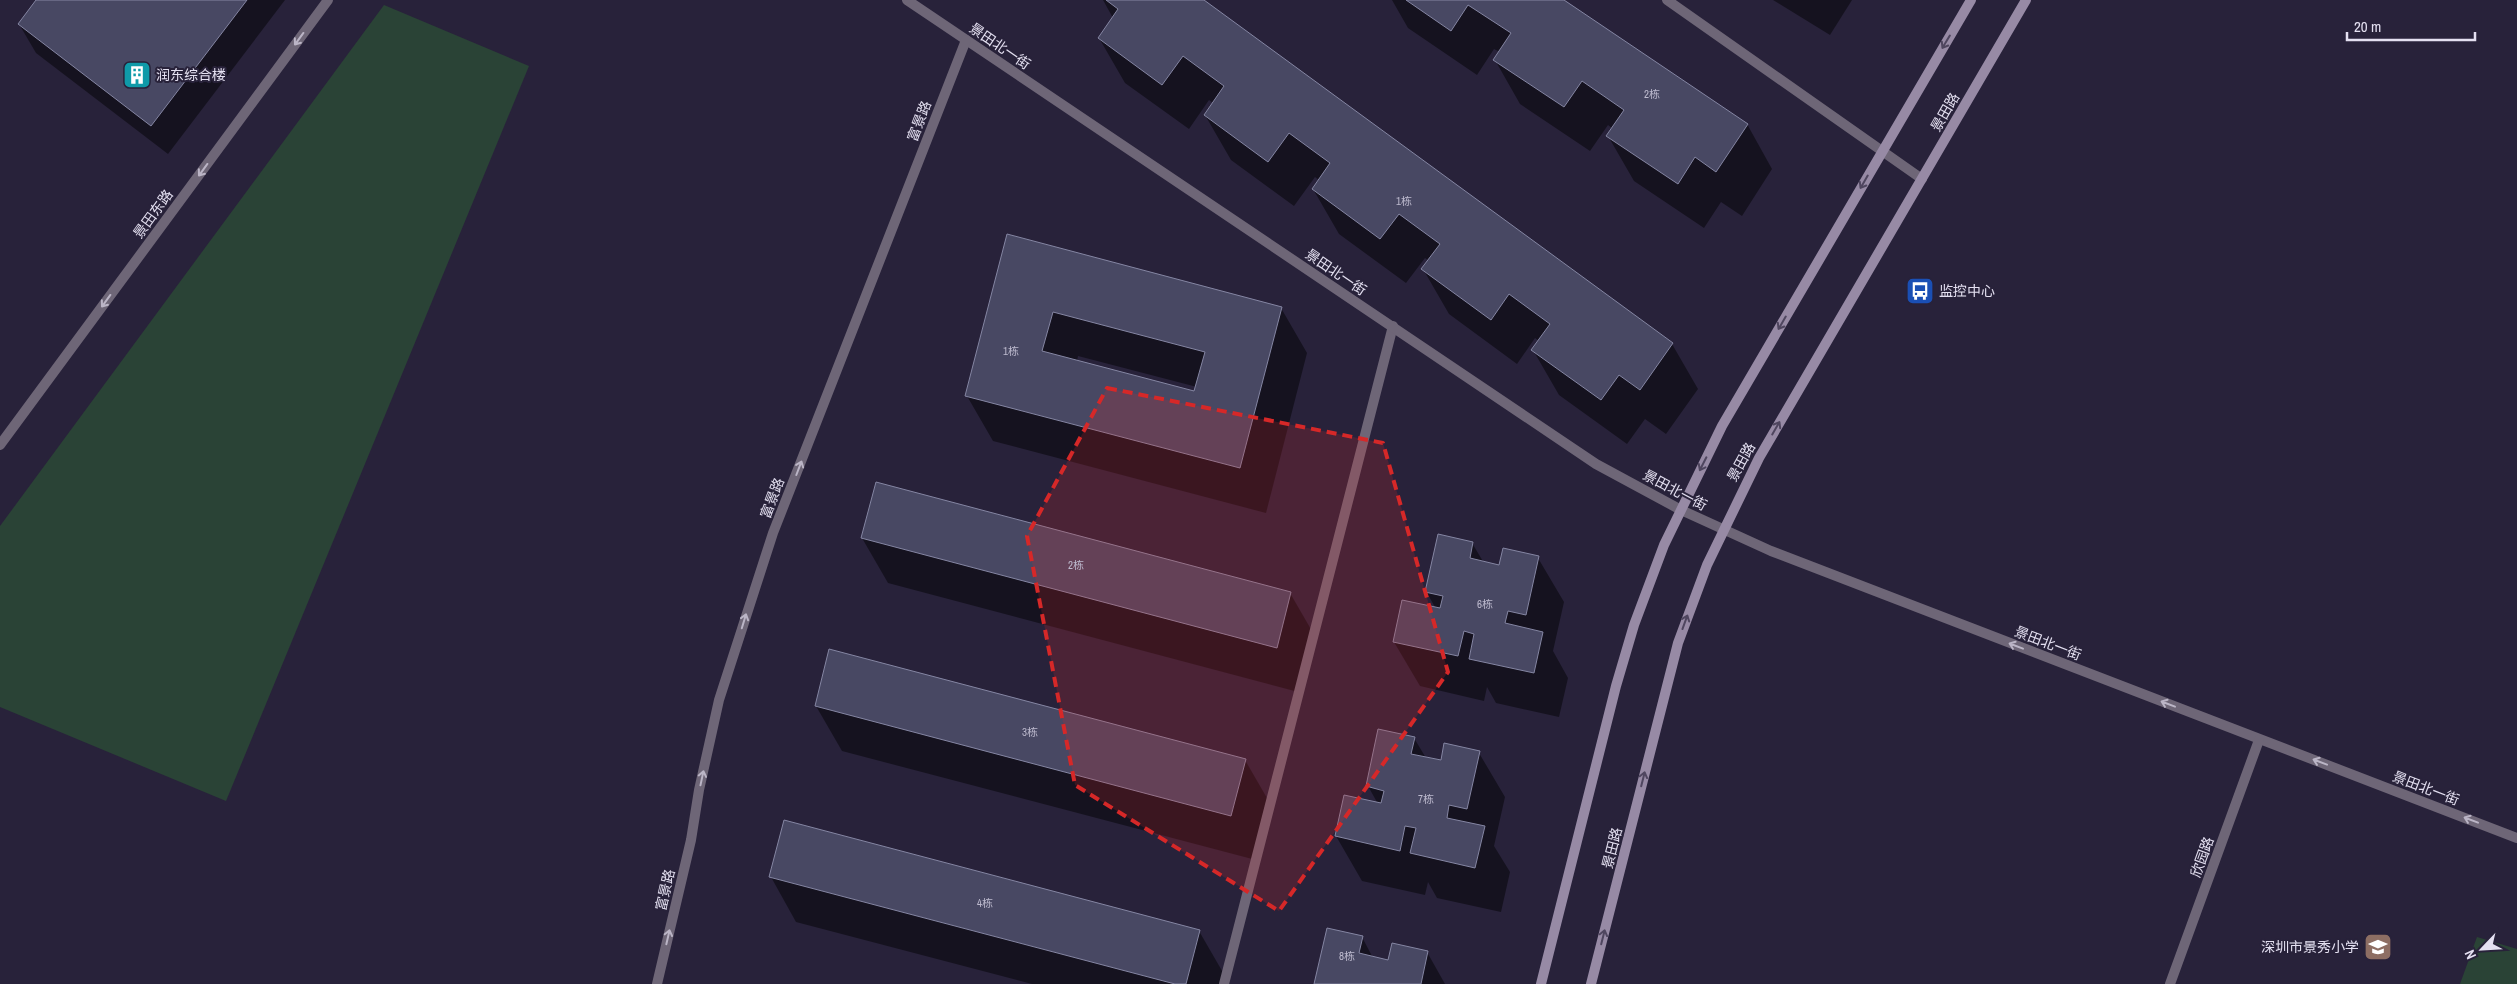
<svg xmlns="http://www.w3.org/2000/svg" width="2517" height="984" font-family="'Archivo Narrow','Noto Sans SC',sans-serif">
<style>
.green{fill:#2a4336}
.shadow{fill:#0007;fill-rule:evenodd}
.building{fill:#484863;stroke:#8586a3;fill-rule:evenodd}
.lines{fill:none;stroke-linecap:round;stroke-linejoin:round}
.lane{stroke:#6e6677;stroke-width:10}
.street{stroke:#6e6677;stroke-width:10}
.secondary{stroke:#978aa5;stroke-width:10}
.oneway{stroke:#bbb5c6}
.oneway2{stroke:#4f465f}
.marked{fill:#d62828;fill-opacity:0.2;stroke:#d62828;stroke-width:4;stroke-dasharray:10 6;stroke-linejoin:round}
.labels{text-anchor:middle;stroke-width:4;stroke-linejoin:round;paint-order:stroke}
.number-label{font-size:11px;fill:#bdbace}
.street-label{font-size:14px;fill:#e4e0f1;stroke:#28223a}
.poi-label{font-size:14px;fill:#e4e0f1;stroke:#28223a;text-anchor:start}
</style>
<rect width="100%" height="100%" fill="#28223a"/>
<!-- green -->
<g class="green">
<path d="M 384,5 L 529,66 L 226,801 L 0,707 L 0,526 Z"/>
<path d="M 2477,937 L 2517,949 L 2517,984 L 2460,984 Z"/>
</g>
<!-- shadow -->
<g class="shadow">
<path d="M 37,0 L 285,0 L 168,154 L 36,53 L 19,24 Z"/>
<path d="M 1103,0 L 1201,0 L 1672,344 L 1698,389 L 1666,434 L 1645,419 L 1627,444 L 1559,395 L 1533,350 L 1539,341 L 1535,338 L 1517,364 L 1449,314 L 1423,269 L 1429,261 L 1425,258 L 1406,283 L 1339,234 L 1313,189 L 1319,180 L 1315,177 L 1294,206 L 1231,160 L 1205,115 L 1213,103 L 1209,100 L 1189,129 L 1125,83 L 1099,38 L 1113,18 Z"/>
<path d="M 1392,0 L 1562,0 L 1747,124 L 1772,169 L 1742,216 L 1721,202 L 1704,228 L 1634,181 L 1608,136 L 1613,129 L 1608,125 L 1590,151 L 1520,104 L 1495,60 L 1500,52 L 1494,49 L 1477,75 L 1408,28 Z"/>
<path d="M 1773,0 L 1852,0 L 1830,35 Z"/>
<path d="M 1008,236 L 1281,308 L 1307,353 L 1266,513 L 993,441 L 967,396 ZM 1078,356 L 1197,387 L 1195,392 L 1077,361 Z"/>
<path d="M 876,483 L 1290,593 L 1316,638 L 1302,693 L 888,583 L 862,538 Z"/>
<path d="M 1472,543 L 1484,563 L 1500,567 L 1538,558 L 1564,602 L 1553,651 L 1568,678 L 1559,717 L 1496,703 L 1487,687 L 1484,701 L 1420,686 L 1394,642 L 1436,609 L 1426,591 Z"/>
<path d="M 816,706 L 1245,760 L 1271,805 L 1256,860 L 842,751 Z"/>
<path d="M 1414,738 L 1426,758 L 1442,762 L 1479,753 L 1505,797 L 1494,846 L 1510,872 L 1501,912 L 1437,898 L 1428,882 L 1425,895 L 1362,881 L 1336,836 L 1345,796 L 1378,804 L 1368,786 Z"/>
<path d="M 771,877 L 1199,931 L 1225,976 L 1223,984 L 1032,984 L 796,922 Z"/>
<path d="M 1362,937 L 1373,958 L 1389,961 L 1427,952 L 1445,984 L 1315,984 Z"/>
</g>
<!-- building -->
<g class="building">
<path d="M 36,0 L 247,0 L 151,126 L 18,24 Z"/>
<path d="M 1106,0 L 1204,0 L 1673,343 L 1640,390 L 1619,375 L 1601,400 L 1531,350 L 1550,324 L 1509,294 L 1491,320 L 1421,269 L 1440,244 L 1399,214 L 1380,239 L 1312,189 L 1330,163 L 1289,133 L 1268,162 L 1204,115 L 1224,86 L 1183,56 L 1162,85 L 1098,38 L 1118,9 Z"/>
<path d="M 1406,0 L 1564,0 L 1748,124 L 1716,172 L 1695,157 L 1678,184 L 1606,136 L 1624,110 L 1582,81 L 1564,107 L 1493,60 L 1511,33 L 1468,5 L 1451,31 Z"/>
<path d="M 1007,234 L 1282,307 L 1240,468 L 965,396 ZM 1053,312 L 1205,352 L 1194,391 L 1042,351 Z"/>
<path d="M 876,482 L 1291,592 L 1277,648 L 861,538 Z"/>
<path d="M 1438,534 L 1473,542 L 1470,558 L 1499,565 L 1503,548 L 1539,556 L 1526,615 L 1508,611 L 1505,623 L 1543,632 L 1534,673 L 1469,659 L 1474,634 L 1464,631 L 1458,656 L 1393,642 L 1402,600 L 1440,608 L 1443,596 L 1425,592 Z"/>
<path d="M 829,649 L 1246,759 L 1231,816 L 815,706 Z"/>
<path d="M 1378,729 L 1415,737 L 1411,754 L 1441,760 L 1444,743 L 1480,751 L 1467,809 L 1449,805 L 1447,818 L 1485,826 L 1475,868 L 1410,853 L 1416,828 L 1405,826 L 1400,851 L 1335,836 L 1344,795 L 1381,803 L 1384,791 L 1366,786 Z"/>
<path d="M 784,820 L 1200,930 L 1186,984 L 1175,984 L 769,877 Z"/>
<path d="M 1327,928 L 1363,936 L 1359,953 L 1388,960 L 1392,943 L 1428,951 L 1421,984 L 1314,984 Z"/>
</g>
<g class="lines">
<!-- lane -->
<g class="lane">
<path d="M 1667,0 L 1922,179"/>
<path d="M 1224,984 L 1393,326"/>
</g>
<!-- street -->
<g class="street">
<path d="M 907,0 L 1596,464 L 1681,510 L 1771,551 L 2517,838"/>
<path d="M 0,445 L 328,0"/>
<path d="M 657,984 L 691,840 L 699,790 L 719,700 L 773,533 L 966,40"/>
<path d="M 2170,984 L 2259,740"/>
</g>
<!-- secondary -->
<g class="secondary">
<path d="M 1541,984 L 1616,686 L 1634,625 L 1664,545 L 1722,426 L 1971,0"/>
<path d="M 1591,984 L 1678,643 L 1707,565 L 1759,458 L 2026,0"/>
</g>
</g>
<!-- one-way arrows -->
<defs><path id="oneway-shaft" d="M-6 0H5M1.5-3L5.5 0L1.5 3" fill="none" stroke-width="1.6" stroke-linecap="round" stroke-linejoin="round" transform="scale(1.25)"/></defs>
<g class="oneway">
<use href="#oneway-shaft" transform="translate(299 39) rotate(126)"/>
<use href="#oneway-shaft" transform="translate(203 170) rotate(126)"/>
<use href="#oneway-shaft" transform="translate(106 301) rotate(126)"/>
<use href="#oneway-shaft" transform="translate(799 468) rotate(-69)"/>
<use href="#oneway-shaft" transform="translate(744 621) rotate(-73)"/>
<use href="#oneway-shaft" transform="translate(2016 646) rotate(-159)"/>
<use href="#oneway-shaft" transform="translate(2168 704) rotate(-159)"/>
<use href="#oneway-shaft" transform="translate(2320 762) rotate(-159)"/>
<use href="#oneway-shaft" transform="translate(702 778) rotate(-78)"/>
<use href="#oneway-shaft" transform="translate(2471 820) rotate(-159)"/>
<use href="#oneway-shaft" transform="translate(668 937) rotate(-77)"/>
</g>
<g class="oneway2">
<use href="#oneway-shaft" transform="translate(1946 42) rotate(121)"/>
<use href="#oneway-shaft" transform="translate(1864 182) rotate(120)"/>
<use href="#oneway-shaft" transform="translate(1782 323) rotate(120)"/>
<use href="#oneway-shaft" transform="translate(1776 428) rotate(-60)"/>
<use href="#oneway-shaft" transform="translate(1703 464) rotate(117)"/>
<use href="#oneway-shaft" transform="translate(1685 622) rotate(-70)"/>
<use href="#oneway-shaft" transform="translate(1643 779) rotate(-76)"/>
<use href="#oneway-shaft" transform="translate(1603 937) rotate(-76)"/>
</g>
<!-- marked area -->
<path class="marked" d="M 1107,388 L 1383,443 L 1448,672 L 1279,911 L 1075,785 L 1027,536 Z"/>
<!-- icons -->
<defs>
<symbol id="building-square" viewBox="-11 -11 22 22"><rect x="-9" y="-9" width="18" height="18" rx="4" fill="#0f9aa8" stroke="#28223a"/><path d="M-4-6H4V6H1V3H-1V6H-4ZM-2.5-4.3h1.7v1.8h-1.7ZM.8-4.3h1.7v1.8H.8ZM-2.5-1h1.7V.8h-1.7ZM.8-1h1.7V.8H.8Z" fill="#fff"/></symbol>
<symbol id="bus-square" viewBox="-11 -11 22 22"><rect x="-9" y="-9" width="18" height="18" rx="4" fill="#1a4fb4" stroke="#28223a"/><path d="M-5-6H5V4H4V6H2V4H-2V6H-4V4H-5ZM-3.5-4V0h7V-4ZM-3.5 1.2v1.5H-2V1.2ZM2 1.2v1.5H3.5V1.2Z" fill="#fff"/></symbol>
<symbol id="school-square" viewBox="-11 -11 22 22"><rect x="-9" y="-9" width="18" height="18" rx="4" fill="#8d6e63" stroke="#28223a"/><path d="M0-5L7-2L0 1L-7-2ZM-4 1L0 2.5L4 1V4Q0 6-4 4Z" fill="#fff"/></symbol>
</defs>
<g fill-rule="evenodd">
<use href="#building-square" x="121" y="59" width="32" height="32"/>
<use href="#bus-square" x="1904" y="275" width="32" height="32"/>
<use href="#school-square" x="2362" y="931" width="32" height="32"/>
</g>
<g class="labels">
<!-- number labels -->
<g class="number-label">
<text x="1652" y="98">2栋</text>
<text x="1404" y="205">1栋</text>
<text x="1011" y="355">1栋</text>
<text x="1076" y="569">2栋</text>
<text x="1485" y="608">6栋</text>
<text x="1030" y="736">3栋</text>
<text x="1426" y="803">7栋</text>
<text x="985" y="907">4栋</text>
<text x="1347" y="960">8栋</text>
</g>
<!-- street labels -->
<g class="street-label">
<text transform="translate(1000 46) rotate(34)" y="5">景田北一街</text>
<text transform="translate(1945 112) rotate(-60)" y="5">景田路</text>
<text transform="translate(919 121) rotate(-69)" y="5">富景路</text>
<text transform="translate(153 214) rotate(-54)" y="5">景田东路</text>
<text transform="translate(1336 272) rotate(34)" y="5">景田北一街</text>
<text transform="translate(1741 462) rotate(-61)" y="5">景田路</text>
<text transform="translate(1675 490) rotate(28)" y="5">景田北一街</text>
<text transform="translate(772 498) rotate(-69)" y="5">富景路</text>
<text transform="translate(2048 643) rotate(21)" y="5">景田北一街</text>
<text transform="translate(2426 788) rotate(21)" y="5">景田北一街</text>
<text transform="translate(1612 848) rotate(-76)" y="5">景田路</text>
<text transform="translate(2202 857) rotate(-70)" y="5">欣园路</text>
<text transform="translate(665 890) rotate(-77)" y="5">富景路</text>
</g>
<!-- poi labels -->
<g class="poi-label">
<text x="156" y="80">润东综合楼</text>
<text x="1939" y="296">监控中心</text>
<text x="2359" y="952" text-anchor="end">深圳市景秀小学</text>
</g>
</g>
<!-- north arrow -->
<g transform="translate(2482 949) rotate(245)" stroke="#28223a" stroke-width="4" paint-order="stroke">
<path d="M0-4L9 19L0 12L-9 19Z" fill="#e4e0f1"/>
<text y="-8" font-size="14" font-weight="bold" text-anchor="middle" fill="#e4e0f1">N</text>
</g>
<!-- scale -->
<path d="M2347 32v8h128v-8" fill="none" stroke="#e4e0f1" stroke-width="2.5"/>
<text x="2354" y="32" font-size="15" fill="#e4e0f1" stroke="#28223a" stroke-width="4" paint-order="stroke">20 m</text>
</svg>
